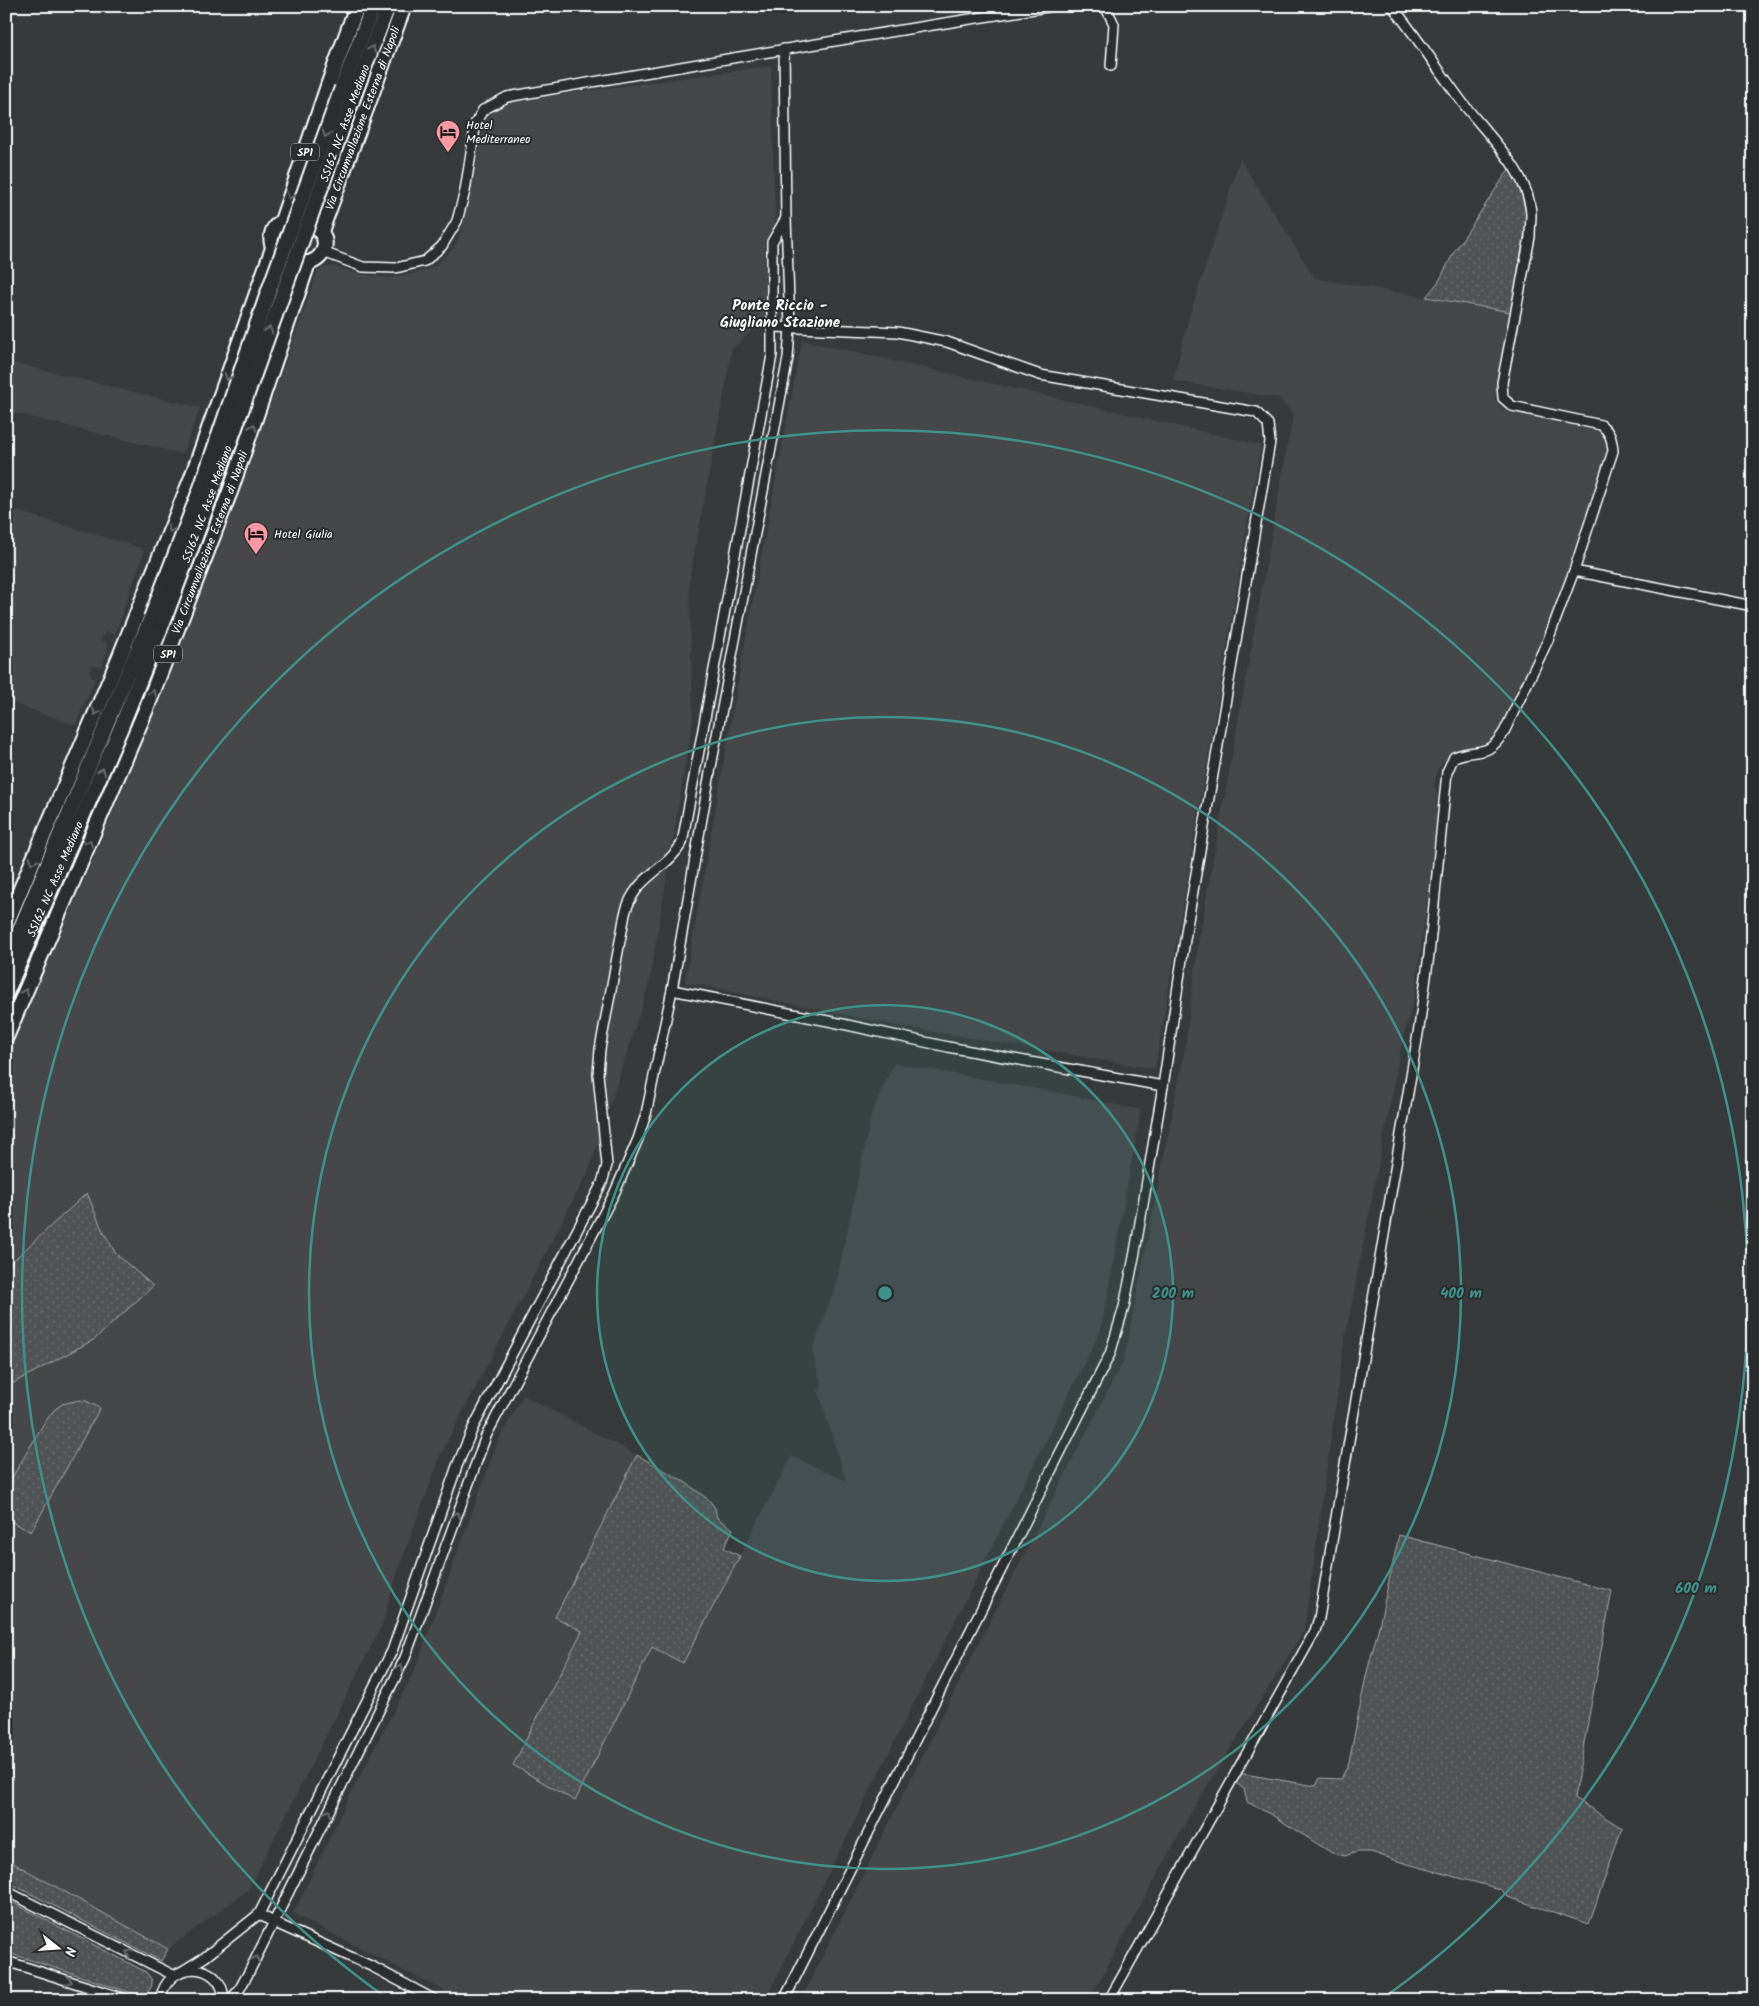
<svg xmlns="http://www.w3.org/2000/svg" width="1759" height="2006" font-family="Kalam,sans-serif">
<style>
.built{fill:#444748}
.grass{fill:url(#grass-dots);stroke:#a8a9aa}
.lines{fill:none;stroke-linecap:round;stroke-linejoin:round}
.minor-casing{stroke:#fff;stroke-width:12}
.primary-casing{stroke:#fff;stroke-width:18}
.trunk-casing{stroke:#fff;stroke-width:18}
.minor{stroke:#2a2d2e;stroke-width:9}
.primary{stroke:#2a2d2e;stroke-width:14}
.trunk{stroke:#2a2d2e;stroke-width:14}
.trunk-bridge-casing{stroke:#fff;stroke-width:18;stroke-linecap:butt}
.trunk-bridge{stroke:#2a2d2e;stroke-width:14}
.oneway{stroke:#6a6c6d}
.ring{fill:none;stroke:#3f918b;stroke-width:2.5}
.labels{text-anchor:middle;stroke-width:4;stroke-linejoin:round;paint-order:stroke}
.shield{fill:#2a2d2e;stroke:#bfc0c0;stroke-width:1}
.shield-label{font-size:11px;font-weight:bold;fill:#fff}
.street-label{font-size:12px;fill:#fff;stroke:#2a2d2e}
.poi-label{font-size:12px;fill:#fff;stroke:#2a2d2e;text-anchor:start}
.quarter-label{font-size:15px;font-weight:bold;fill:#fff;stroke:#2a2d2e}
.centre{fill:#3f918b;stroke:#2a2d2e;stroke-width:2.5}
.ring-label{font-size:15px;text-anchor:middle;font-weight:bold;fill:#3f918b;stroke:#2a2d2e;stroke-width:4;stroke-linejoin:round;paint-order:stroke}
</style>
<defs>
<pattern id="grass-dots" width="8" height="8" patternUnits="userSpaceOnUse" patternTransform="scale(1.25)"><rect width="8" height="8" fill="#505354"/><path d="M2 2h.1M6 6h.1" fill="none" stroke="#6a6d6e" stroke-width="1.8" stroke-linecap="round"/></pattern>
</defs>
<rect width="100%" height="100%" fill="#373a3b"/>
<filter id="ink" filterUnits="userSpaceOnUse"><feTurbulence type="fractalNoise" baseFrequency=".02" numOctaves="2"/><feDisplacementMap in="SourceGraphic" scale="10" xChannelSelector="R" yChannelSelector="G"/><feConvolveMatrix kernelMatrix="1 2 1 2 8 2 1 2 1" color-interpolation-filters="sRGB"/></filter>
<g filter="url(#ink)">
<!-- built -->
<g class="built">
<path d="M 771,66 L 775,224 L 765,241 L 766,318 L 732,349 L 689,582 L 693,719 L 649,984 L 589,1170 L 441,1454 L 400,1565 L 381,1627 L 248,1890 L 168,1949 L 6,1859 L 6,1519 L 31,1532 L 54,1410 L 44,1423 L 6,1488 L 6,1387 L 95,1339 L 153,1286 L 116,1254 L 101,1227 L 87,1193 L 6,1267 L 6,1053 L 34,986 L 55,947 L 102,839 L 170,674 L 248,467 L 318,271 L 324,267 L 335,267 L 360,274 L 389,278 L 416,273 L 435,266 L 454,248 L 462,230 L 485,123 L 495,108 L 511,101 Z"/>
<path d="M 1240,159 L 1315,278 L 1511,312 L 1495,399 L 1501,408 L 1598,427 L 1607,438 L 1610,452 L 1545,638 L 1494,740 L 1485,746 L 1452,751 L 1437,770 L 1434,787 L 1437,793 L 1435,836 L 1415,995 L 1403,1038 L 1344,1344 L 1304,1631 L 1196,1804 L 1089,2000 L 801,2000 L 961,1678 L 1124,1359 L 1185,1048 L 1199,939 L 1293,415 L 1279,398 L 1173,381 L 1188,321 Z"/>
<path d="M 802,340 L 1261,445 L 1155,1069 L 894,1025 L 685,982 L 742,658 Z"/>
<path d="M 14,363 L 200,408 L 183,454 L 6,411 Z"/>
<path d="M 6,508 L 142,548 L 144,552 L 115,634 L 105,632 L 101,640 L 107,643 L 108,649 L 102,666 L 92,666 L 89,674 L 95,680 L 75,725 L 6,701 Z"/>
<path d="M 894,1063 L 1049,1091 L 1141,1110 L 1101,1330 L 765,2000 L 462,2000 L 293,1914 L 348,1799 L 415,1670 L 497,1443 L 523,1395 L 637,1455 L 555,1617 L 582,1631 L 513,1765 L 646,1662 L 652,1647 L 683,1663 L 792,1456 L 846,1481 L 818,1390 L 822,1388 L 812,1351 L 836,1284 L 872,1112 Z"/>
</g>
<!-- grass -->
<g class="grass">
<path d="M 1509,169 L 1520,185 L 1527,219 L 1511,312 L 1426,297 L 1439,281 L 1454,252 Z"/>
<path d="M 87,1193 L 101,1227 L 116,1254 L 153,1286 L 95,1339 L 6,1387 L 6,1267 Z"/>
<path d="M 79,1400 L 86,1401 L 100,1408 L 31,1532 L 6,1519 L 6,1488 L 44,1423 L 54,1410 L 62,1404 Z"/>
<path d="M 637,1455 L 685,1482 L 709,1500 L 715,1508 L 717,1518 L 733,1529 L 724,1548 L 740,1556 L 683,1663 L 652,1647 L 575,1801 L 513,1765 L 582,1631 L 555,1617 Z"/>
<path d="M 1399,1535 L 1612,1591 L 1574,1798 L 1622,1828 L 1589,1924 L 1508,1897 L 1500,1889 L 1404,1863 L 1371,1852 L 1357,1852 L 1345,1856 L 1332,1853 L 1270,1814 L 1247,1802 L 1244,1789 L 1236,1783 L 1238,1773 L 1316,1786 L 1320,1778 L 1341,1779 L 1349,1762 L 1366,1676 L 1379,1626 Z"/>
<path d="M 6,1859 L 168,1949 L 161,1961 L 6,1881 Z"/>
<path d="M 6,1899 L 146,1972 L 152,1980 C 153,1989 147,1995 138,1995 L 6,1952 Z"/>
</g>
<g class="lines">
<defs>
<g id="minor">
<path d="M 1105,6 L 1114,24 L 1111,66"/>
<path d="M 784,49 L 786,218"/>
<path d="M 323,252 L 363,267 L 396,268 L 425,261 L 442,246 L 457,221 L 465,191 L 476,122 L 483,110 L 507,97 C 689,65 871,34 1054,6"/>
<path d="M 773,327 L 898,332 L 947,342 L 1040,375 L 1256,412 L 1268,424 L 1270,442 L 1187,926 L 1163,1086 L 1135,1252 L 1124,1307 L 1110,1354 L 784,2000"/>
<path d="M 1574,571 L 1753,606"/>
<path d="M 672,990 L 838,1023 L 948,1047 L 1163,1086"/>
<path d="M 6,1891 L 173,1975"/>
<path d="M 259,1914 L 273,1922 L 373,1967 L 435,2000"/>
<path d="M 6,1961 L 129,2000"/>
<path d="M 184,1970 L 205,1957 L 259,1914 L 392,1651 L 457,1466 L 473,1428 L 602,1183 L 607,1165 L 598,1074 L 600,1049 L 625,914 C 635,875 665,872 682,843 L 772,355 L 772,242 L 786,218 L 790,327 L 788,358 L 711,767 L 672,990 L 646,1114 L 638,1139 L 615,1192 L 486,1436 L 405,1658 L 249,1972 L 239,1990 L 230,2000"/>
<path d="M 160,2000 C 168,1957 223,1961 224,2000"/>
<path d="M 1109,2000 L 1315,1631 L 1319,1618 L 1419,1028 L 1429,955 L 1447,772 L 1454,757 C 1478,747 1486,760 1504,732 L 1548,640 L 1574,571 L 1613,451 C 1612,439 1610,432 1601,425 L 1512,406 L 1503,398 L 1502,383 L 1530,237 C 1530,229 1531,221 1531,214 C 1529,171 1486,134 1462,102 C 1438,70 1417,37 1392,6"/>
</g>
<g id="primary">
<path d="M 282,221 L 329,83 L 357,6"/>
<path id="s1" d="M 321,231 L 404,6"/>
<path d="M 277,253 C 266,239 272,223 289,219"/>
<path d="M 303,264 C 325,262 332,240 316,227"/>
<path d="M 6,924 L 120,656 L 192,477 L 273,248"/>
<path id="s2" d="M 6,1037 L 147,707 L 231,489 L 308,263"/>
</g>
<g id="trunk">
<path d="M 342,88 L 373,6"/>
<path d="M 355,92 L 388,6"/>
<path d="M 6,963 L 151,618"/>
<path id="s3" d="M 6,993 L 121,727 L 163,622"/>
</g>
</defs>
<!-- minor casing -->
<use href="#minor" class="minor-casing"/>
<!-- primary casing -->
<use href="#primary" class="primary-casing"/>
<!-- trunk casing -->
<use href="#trunk" class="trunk-casing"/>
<!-- minor -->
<use href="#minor" class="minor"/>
<!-- primary -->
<use href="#primary" class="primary"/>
<!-- trunk -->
<use href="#trunk" class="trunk"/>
<defs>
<g id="trunk-bridge">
<path d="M 151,618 L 201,488 L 268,293 L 342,88"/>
<path id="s4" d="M 163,622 L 209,500 L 355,92"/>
</g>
</defs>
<!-- trunk-bridge casing -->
<use href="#trunk-bridge" class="trunk-bridge-casing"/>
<!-- trunk-bridge -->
<use href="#trunk-bridge" class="trunk-bridge"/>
</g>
<!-- one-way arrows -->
<defs><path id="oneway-chevron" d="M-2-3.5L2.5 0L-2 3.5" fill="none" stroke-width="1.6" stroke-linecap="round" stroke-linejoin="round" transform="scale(1.25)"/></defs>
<g class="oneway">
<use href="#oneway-chevron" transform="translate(372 49) rotate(-69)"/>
<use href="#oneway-chevron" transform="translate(326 134) rotate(110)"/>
<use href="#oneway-chevron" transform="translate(290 196) rotate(109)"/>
<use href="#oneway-chevron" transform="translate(269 330) rotate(-71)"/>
<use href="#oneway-chevron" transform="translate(228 377) rotate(110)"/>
<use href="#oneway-chevron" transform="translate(253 427) rotate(-71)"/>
<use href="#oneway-chevron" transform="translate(171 529) rotate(112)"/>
<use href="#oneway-chevron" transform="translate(153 693) rotate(-69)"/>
<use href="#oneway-chevron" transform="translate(96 712) rotate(113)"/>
<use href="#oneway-chevron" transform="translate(102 771) rotate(-67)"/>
<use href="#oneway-chevron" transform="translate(89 843) rotate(-67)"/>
<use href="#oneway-chevron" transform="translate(33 861) rotate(113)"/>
<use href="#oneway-chevron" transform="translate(25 992) rotate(-67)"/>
<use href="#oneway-chevron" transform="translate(457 1515) rotate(-71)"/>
<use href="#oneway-chevron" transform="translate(400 1668) rotate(-63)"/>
<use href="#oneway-chevron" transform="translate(328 1813) rotate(-63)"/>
<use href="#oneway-chevron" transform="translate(129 1953) rotate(-153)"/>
<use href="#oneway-chevron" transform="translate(256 1959) rotate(-64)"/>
<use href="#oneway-chevron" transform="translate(69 1981) rotate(17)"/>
</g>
</g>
<!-- distance rings -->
<circle cx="885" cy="1293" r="288" fill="#3f918b" fill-opacity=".12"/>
<g class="ring">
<circle cx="885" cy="1293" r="288"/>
<circle cx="885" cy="1293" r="576"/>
<path d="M384 1996A863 863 0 1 1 1386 1996"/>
</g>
<!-- icons -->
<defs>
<symbol id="hotel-pin" viewBox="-11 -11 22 30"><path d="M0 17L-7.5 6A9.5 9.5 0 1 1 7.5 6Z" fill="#ff9aa2" stroke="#2a2d2e"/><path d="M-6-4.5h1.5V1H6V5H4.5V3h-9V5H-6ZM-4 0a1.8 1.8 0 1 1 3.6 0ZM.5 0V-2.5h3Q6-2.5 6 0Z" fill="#111"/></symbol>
</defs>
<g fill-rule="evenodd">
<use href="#hotel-pin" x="434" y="118" width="28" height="38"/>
<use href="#hotel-pin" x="242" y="520" width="28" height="38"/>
</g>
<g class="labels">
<!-- shield labels -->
<g class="shield">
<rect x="291" y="143.5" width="28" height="17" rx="4"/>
<rect x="154" y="645.5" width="28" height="17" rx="4"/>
</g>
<g class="shield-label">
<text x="305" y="156">SP1</text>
<text x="168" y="658">SP1</text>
</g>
<!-- street labels -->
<g class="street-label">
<text dy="4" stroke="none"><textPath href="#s1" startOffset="120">Via Circumvallazione Esterna di Napoli</textPath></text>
<text transform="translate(345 123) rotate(-70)" y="4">SS162 NC Asse Mediano</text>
<text dy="4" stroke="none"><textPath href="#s4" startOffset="126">SS162 NC Asse Mediano</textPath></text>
<text dy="4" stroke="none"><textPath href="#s2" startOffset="535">Via Circumvallazione Esterna di Napoli</textPath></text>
<text dy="4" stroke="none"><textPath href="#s3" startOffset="124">SS162 NC Asse Mediano</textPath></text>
</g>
<!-- poi labels -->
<g class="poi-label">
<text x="466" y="129">Hotel<tspan x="466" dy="14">Mediterraneo</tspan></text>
<text x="274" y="538">Hotel Giulia</text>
</g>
<!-- quarter labels -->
<g class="quarter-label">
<text x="780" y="310">Ponte Riccio -<tspan x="780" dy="17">Giugliano Stazione</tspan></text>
</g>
</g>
<circle cx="885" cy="1293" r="8" class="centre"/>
<g class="ring-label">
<text x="1173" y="1298">200 m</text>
<text x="1461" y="1298">400 m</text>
<text x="1696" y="1593">600 m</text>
</g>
<!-- margin -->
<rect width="1759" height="2006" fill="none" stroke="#2a2d2e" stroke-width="25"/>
<rect x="12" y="12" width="1734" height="1981" fill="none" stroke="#fff" stroke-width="2" filter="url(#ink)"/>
<!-- north arrow -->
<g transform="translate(58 1948) rotate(107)" stroke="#2a2d2e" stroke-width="4" paint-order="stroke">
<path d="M0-4L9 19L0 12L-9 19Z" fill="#ffffff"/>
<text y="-8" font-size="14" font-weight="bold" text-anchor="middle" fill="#ffffff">N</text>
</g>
</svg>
